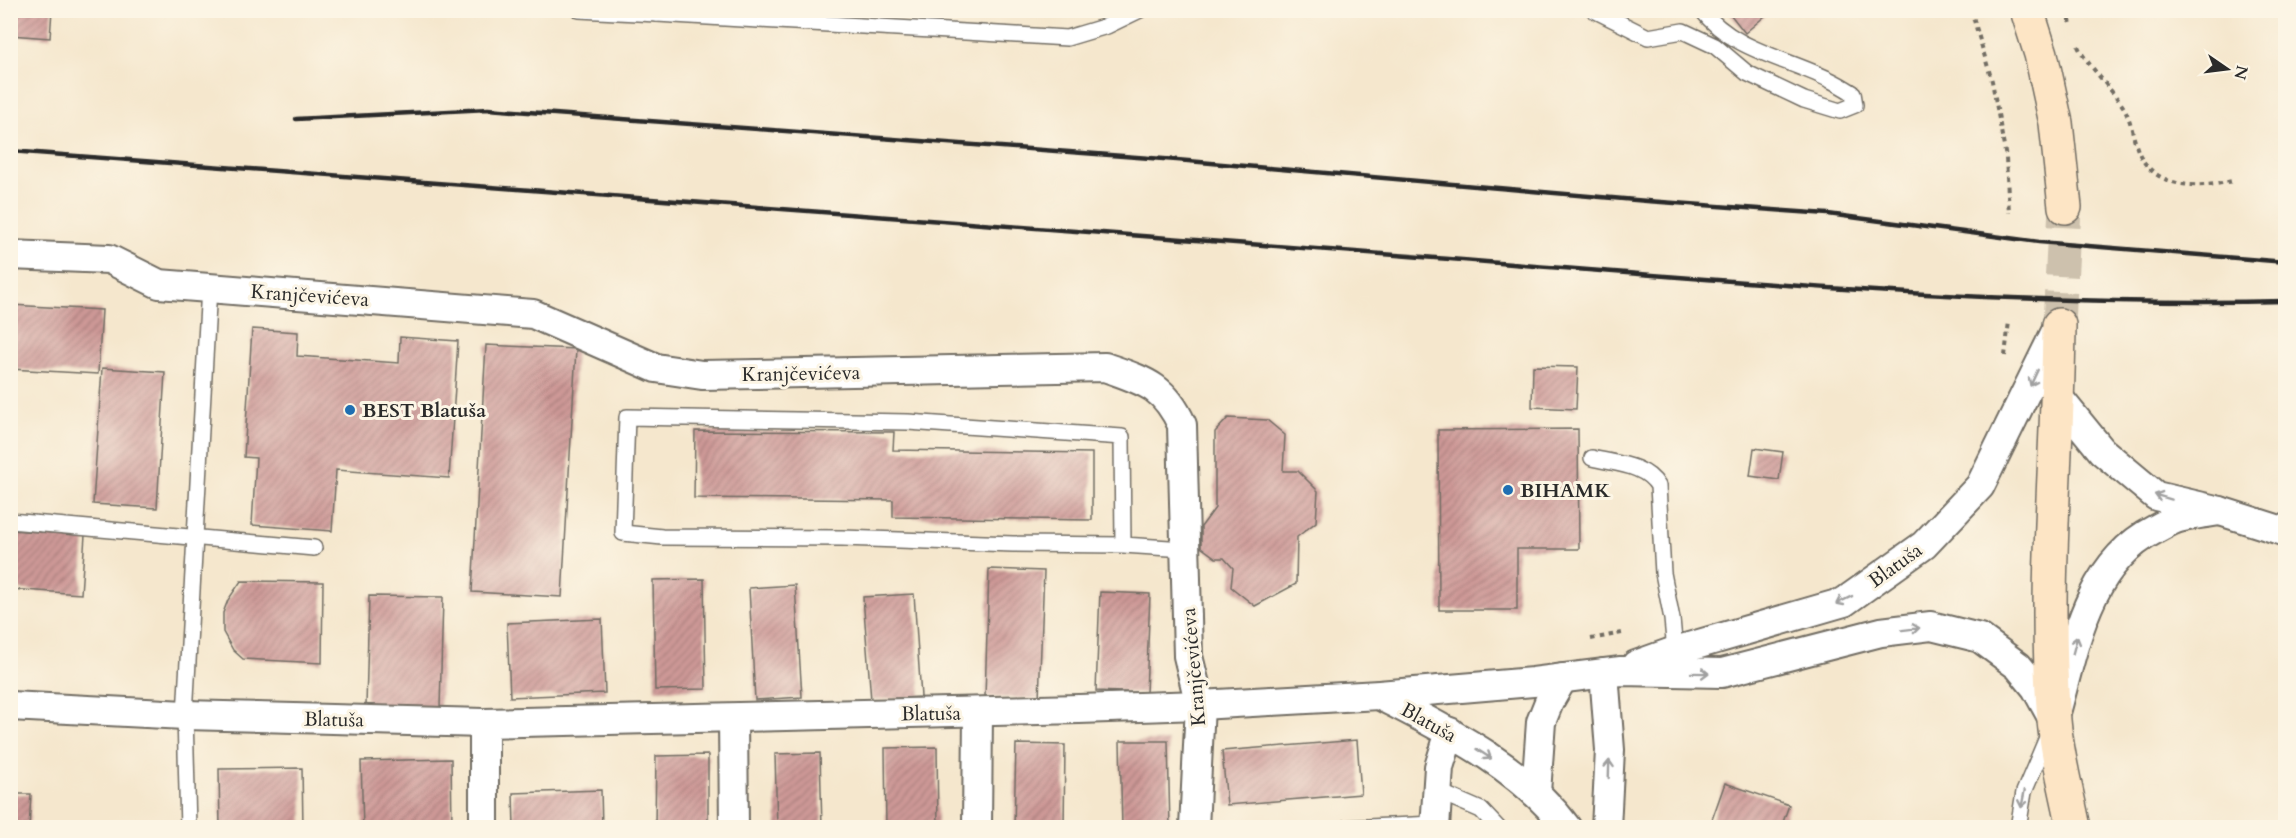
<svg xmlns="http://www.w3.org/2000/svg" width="2296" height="838" font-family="Cardo,serif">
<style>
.building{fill:url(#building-hatch)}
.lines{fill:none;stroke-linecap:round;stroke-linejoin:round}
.secondary-tunnel{stroke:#cdc1ad;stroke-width:33;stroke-dasharray:33 16;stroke-linecap:butt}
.service-casing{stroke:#726d64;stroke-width:18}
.minor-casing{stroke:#726d64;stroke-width:32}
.secondary-casing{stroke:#726d64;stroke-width:36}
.path{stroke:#726d64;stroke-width:4;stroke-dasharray:4.5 4.5;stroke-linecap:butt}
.service{stroke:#fff;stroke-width:15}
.minor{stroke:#fff;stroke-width:28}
.secondary{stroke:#fde5c5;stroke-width:33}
.rail{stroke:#2b2b2b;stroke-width:4.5}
.oneway{stroke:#a0a0a0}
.poi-dot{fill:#1f6fb2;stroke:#fcf5e5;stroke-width:2}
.labels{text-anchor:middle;stroke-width:6;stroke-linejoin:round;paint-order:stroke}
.street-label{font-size:20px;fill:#2b2b2b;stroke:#fcf5e5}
.poi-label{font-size:20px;font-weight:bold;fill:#2b2b2b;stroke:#fcf5e5;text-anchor:start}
</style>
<defs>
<pattern id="building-hatch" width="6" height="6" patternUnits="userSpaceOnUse" patternTransform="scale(1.5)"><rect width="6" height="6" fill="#ce9997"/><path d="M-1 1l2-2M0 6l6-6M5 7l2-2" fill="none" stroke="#a77d7b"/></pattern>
</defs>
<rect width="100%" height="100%" fill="#fcf5e5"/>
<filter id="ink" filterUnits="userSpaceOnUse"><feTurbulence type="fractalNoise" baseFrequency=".0167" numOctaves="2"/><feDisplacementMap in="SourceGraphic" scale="12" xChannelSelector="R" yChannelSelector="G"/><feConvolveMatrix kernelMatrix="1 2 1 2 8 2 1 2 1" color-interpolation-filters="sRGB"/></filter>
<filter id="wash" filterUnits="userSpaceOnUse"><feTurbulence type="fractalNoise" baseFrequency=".008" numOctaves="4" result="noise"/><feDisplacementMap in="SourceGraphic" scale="24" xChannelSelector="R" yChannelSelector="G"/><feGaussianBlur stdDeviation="1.35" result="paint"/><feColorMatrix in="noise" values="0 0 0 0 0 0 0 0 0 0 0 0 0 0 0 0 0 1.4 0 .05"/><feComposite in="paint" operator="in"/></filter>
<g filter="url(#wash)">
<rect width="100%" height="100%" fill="#f5e7cd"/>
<g id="blocks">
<!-- building -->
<g class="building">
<path d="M 10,10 L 52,10 L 50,38 L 10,35 Z"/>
<path d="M 1727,10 L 1772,10 L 1745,33 Z"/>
<path d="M 10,305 L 102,310 L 98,374 L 10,369 Z"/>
<path d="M 252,329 L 298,332 L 297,356 L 399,363 L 400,337 L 458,341 L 449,478 L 336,470 L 332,531 L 252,525 L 256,458 L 244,457 Z"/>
<path d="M 486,345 L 576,349 L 562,597 L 472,592 Z"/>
<path d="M 1533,366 L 1578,367 L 1576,409 L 1532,407 Z"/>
<path d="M 102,368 L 165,372 L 157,508 L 93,504 Z"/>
<path d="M 1228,418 L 1267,420 L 1285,435 L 1283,471 L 1298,471 L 1318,491 L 1316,522 L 1297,537 L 1296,584 L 1255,606 L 1231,587 L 1233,568 L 1224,558 L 1216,558 L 1201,547 L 1201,527 L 1215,508 L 1215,432 Z"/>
<path d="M 1578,429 L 1579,549 L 1517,549 L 1517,610 L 1439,610 L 1438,430 Z"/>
<path d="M 695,431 L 894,432 L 893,450 L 1092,453 L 1092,520 L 893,517 L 893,500 L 694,498 Z"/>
<path d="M 1754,448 L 1783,452 L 1779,480 L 1750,476 Z"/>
<path d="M 10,530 L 85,535 L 81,594 L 10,589 Z"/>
<path d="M 989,569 L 1044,571 L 1039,699 L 985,697 Z"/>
<path d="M 704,579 L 706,689 L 655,690 L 653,580 Z"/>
<path d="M 241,581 L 323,582 L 322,663 L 243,659 L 233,650 L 223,632 L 223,613 L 228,600 Z"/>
<path d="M 795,585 L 802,697 L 755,700 L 749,588 Z"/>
<path d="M 1100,592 L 1150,594 L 1146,693 L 1096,691 Z"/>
<path d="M 914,594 L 921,697 L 871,700 L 863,597 Z"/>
<path d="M 369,596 L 443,597 L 440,708 L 366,706 Z"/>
<path d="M 602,619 L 605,693 L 510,697 L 507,623 Z"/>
<path d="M 1357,740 L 1361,794 L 1227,805 L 1222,751 Z"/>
<path d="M 1120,741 L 1168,741 L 1170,828 L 1122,828 Z"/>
<path d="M 1016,744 L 1065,745 L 1064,828 L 1014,828 Z"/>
<path d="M 937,747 L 938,828 L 886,828 L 885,748 Z"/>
<path d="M 820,753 L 822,828 L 777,828 L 775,754 Z"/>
<path d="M 708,755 L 708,828 L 655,828 L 656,756 Z"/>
<path d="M 451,759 L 452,828 L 363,828 L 361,761 Z"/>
<path d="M 302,768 L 303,828 L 220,828 L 219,769 Z"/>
<path d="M 1725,783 L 1789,805 L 1781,828 L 1709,828 Z"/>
<path d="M 601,790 L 602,828 L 514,828 L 513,793 Z"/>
<path d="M 10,794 L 31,794 L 29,828 L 10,828 Z"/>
</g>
</g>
</g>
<g filter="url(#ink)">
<use href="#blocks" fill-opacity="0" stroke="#726d64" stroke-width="1.5"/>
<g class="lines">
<!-- secondary-tunnel -->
<path class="secondary-tunnel" d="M 2059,325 L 2065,207"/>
<defs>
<g id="service">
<path d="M 579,10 L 657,14 L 657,10"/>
<path d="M 1594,10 L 1648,37 L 1683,31 L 1715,46 L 1747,73 L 1804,100 L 1840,111 L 1855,105 L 1853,93 C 1845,88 1837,83 1828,79 C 1786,58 1732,50 1702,10"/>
<path d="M 657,14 L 1067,38 L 1107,26 L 1140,10"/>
<path d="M 1592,458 C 1615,464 1645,464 1658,486 L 1663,573 L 1672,619 L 1675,651"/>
<path d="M 10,521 L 314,548"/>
<path d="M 1123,545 L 1122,437 L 908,422 L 627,417 L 623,533 L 662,537 L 842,538 L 1013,544 L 1123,545 L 1185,549"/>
<path d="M 1437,791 L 1481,810 L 1498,828"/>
<path d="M 188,828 L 185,715 L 209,287"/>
<path d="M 1346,828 L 1435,824"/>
<path d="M 2018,828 L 2024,792 L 2049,733"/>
</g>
<g id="minor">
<path d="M 10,255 L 109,259 L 159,284 L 533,314 L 656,368 L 702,375 L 1105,367 C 1144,381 1164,385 1182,425 L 1188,656 L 1200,705 L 1194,828"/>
<path d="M 2058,397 L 2102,451 L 2156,496 L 2220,511 L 2286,532"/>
<path d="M 1636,665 L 1675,651 L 1844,602 L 1924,545 L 1980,486 L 2058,327"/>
<path d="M 1604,673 L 1610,750 L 1606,828"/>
<path d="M 1379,695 C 1446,730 1520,765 1567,828"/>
<path d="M 10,706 L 185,715 L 484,723 L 1079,709 L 1200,705 L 1379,695 L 1533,682 L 1621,671 L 1722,673 L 1881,632 L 1931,626 L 1980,638 L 2018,666 L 2036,688 L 2054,721"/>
<path d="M 2057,709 C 2075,644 2088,564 2154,530 C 2162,526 2171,520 2179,518 C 2192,515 2206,513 2220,511"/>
<path d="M 733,718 L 734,828"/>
<path d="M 1536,793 L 1541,722 L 1549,702 L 1563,678"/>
<path d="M 484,828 L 484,723"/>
<path d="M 977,828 L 978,712"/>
<path d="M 1435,828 L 1439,767 L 1450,732"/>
</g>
<g id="secondary">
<path d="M 2027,10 L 2041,54 L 2056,123 L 2065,207"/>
<path d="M 2059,325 C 2058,457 2043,588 2054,720 C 2057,756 2067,792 2074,828"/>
</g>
</defs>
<!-- service casing -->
<use href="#service" class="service-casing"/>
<!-- minor casing -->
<use href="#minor" class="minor-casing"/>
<!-- secondary casing -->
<use href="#secondary" class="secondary-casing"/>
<!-- path -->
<g class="path">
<path d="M 1971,10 L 1992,81 L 2006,158 L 2009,213"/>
<path d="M 2067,10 L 2071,24"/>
<path d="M 2078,46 C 2082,58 2112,90 2122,105 C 2133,120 2132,141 2141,157 C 2159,190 2201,188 2232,181"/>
<path d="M 2005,356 L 2009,321"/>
<path d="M 1591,639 L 1622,633"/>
</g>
<!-- service -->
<use href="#service" class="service"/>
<!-- minor -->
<use href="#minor" class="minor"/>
<!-- secondary -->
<use href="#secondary" class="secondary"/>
<!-- rail -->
<g class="rail">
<path d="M 296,119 L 488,109 L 1177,160 L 1647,201 L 1828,214 L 2039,242 L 2286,262"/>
<path d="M 10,151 C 468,187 925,221 1382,254 C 1683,276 1983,308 2286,301"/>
</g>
</g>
<!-- one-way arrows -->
<defs><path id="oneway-shaft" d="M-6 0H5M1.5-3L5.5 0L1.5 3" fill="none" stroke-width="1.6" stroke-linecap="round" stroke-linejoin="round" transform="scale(1.5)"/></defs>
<g class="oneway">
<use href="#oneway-shaft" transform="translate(2034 378) rotate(115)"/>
<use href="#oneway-shaft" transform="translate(2163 497) rotate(-163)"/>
<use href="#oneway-shaft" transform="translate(1844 600) rotate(154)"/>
<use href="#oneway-shaft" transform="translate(1911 629) rotate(-7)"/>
<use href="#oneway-shaft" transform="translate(2075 645) rotate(-75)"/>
<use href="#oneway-shaft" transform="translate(1700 673) rotate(1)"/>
<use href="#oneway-shaft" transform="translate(1484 754) rotate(33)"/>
<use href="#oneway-shaft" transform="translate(1609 769) rotate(-88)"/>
<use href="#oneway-shaft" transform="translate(2023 799) rotate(101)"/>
</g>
</g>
<!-- markers -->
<g class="poi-dot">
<circle cx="350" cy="410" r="6"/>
<circle cx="1508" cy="490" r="6"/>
</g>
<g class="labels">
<!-- street labels -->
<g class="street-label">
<text transform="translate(310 295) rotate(4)" y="7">Kranjčevićeva</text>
<text transform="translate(801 373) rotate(-1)" y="7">Kranjčevićeva</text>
<text transform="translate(1895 565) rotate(-36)" y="7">Blatuša</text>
<text transform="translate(1193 667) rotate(-95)" y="7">Kranjčevićeva</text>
<text transform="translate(931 713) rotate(-1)" y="7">Blatuša</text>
<text transform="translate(334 719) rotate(1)" y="7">Blatuša</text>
<text transform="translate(1429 722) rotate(29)" y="7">Blatuša</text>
</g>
<!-- poi labels -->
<g class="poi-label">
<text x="362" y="417">BEST Blatuša</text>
<text x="1520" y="497">BIHAMK</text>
</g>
</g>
<!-- margin -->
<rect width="2296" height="838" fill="none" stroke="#fcf5e5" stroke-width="36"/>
<!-- north arrow -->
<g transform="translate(2227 69) rotate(104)" stroke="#fcf5e5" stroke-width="4.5" paint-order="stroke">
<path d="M0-4.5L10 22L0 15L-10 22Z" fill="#2b2b2b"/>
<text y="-9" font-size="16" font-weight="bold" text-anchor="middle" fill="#2b2b2b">N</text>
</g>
</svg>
